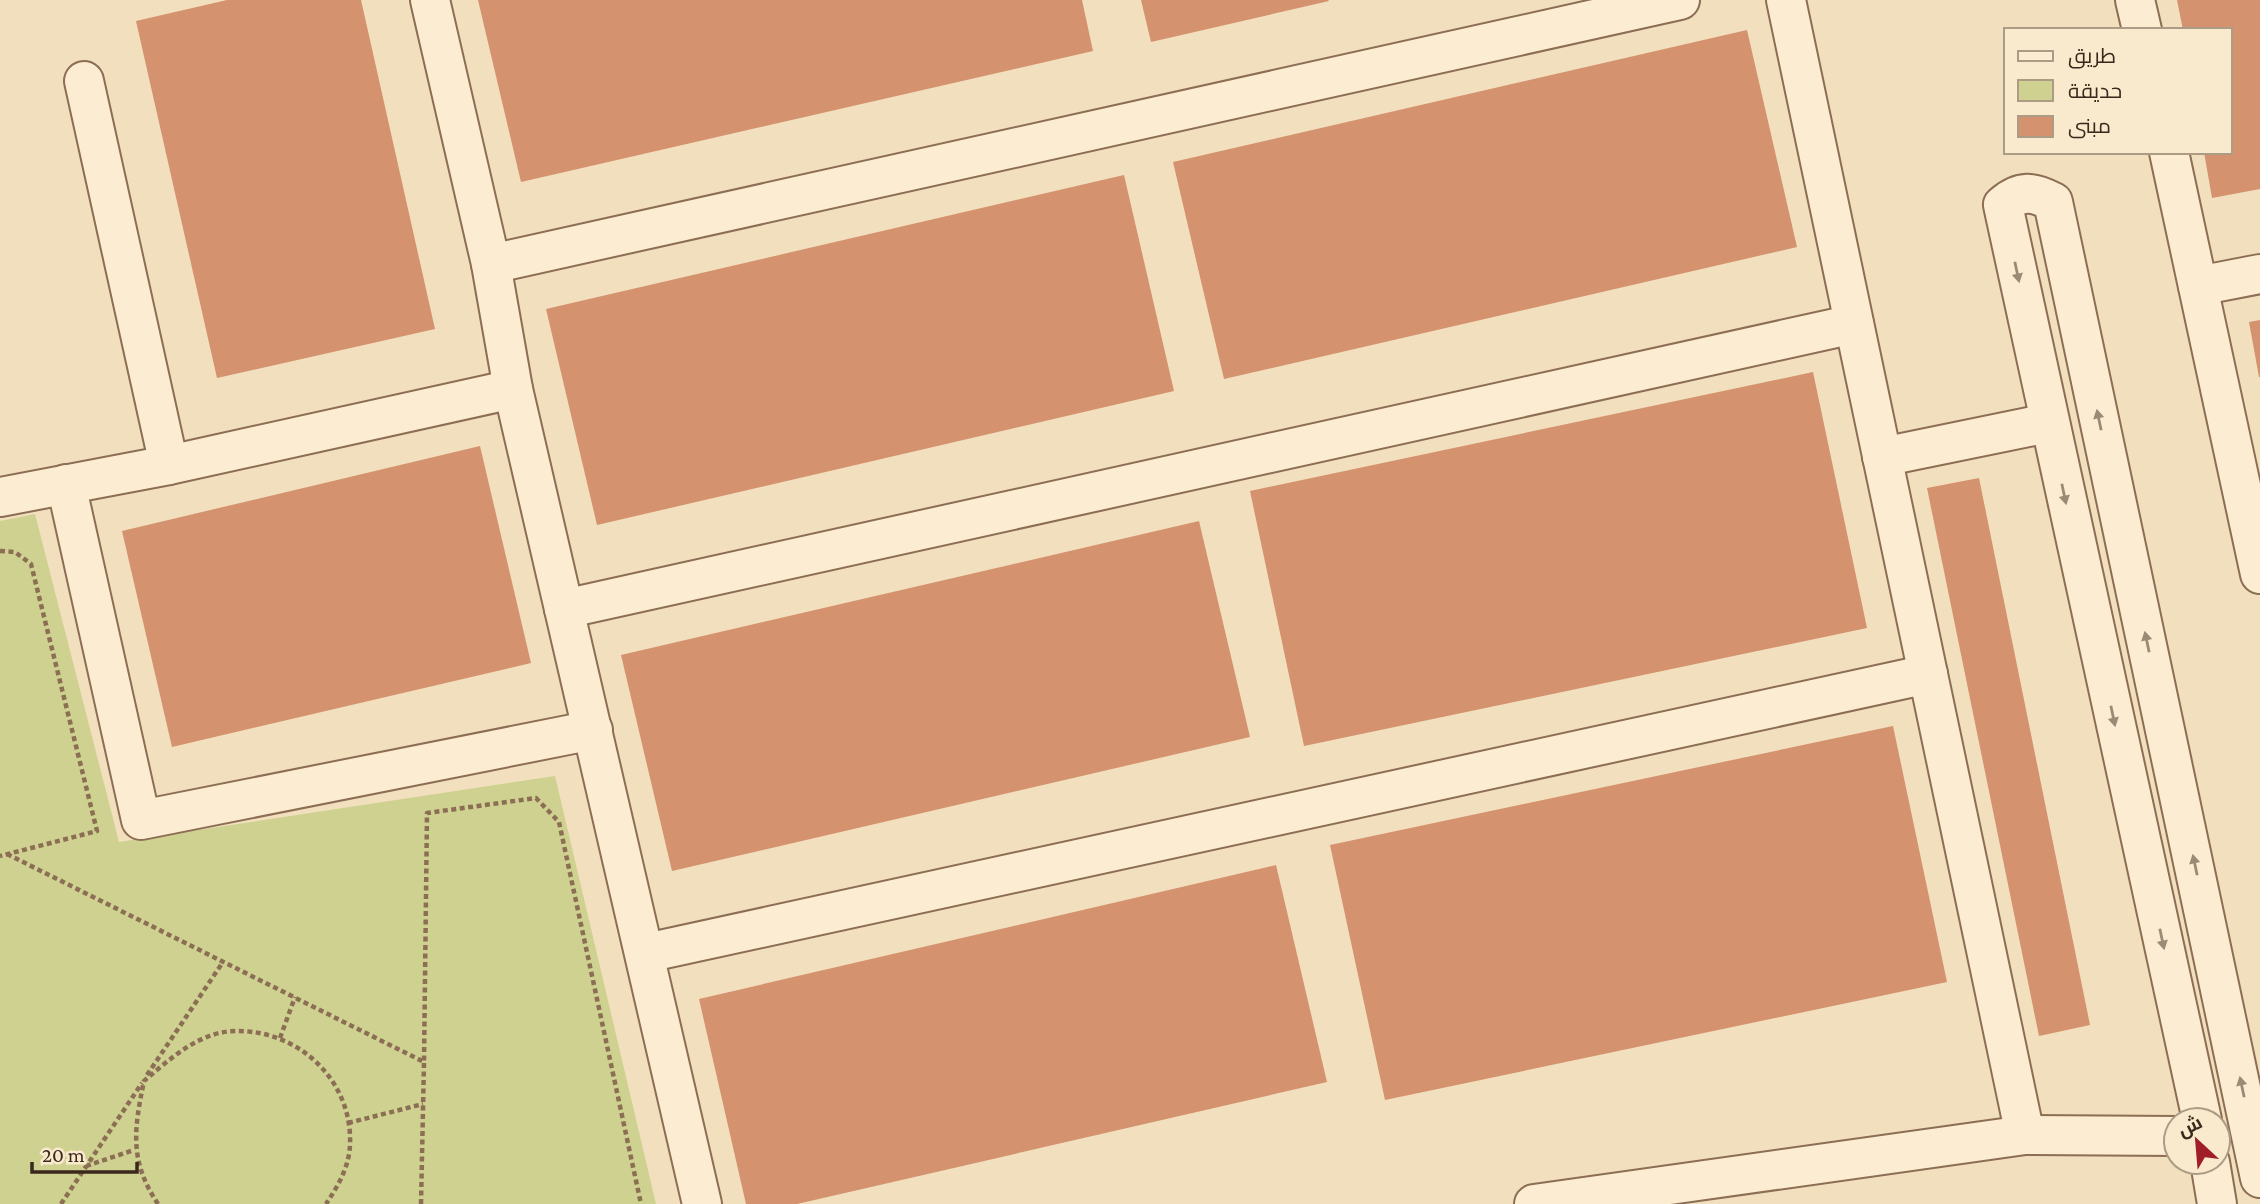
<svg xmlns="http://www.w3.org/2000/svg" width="2260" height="1204" font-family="'Crimson Pro',Cairo,serif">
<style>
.green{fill:#ced190}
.building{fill:#d4926f}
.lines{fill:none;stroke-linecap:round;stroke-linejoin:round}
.minor-casing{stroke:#8c6e54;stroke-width:42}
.path{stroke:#8c6e54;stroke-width:4.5;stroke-dasharray:5 3.5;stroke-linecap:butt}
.minor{stroke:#fcecd1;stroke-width:38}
.oneway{fill:#9a8a76}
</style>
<rect width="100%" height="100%" fill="#f2dfbd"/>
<!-- green -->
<path class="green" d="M 35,514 L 119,842 L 555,776 L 656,1204 L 0,1204 L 0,521 Z"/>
<!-- building -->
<g class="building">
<path d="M 227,0 L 361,0 L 435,329 L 217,378 L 136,21 Z"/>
<path d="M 478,0 L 1082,0 L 1093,51 L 521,182 Z"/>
<path d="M 1141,0 L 1328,0 L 1329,1 L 1151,42 Z"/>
<path d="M 2177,0 L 2260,0 L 2260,189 L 2212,198 L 2204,152 L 2230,152 L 2230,30 L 2183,30 Z"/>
<path d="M 1747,30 L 1797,247 L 1224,379 L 1173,162 Z"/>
<path d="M 1124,175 L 1174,391 L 597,525 L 546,309 Z"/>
<path d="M 2260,320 L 2260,377 L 2259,377 L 2249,322 Z"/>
<path d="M 1813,372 L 1867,628 L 1304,746 L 1250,491 Z"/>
<path d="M 480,446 L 531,663 L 172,747 L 122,531 Z"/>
<path d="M 1979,478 L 2090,1025 L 2039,1036 L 1927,488 Z"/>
<path d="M 1199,521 L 1250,737 L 672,871 L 621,655 Z"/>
<path d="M 1893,726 L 1947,982 L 1385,1100 L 1330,845 Z"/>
<path d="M 1276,865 L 1327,1082 L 797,1204 L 746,1204 L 699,999 Z"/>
</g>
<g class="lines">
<defs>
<g id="minor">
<path d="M 430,0 L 491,264 L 513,389 L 702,1204"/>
<path d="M 1786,0 L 2025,1135"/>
<path d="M 2135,0 L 2142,30"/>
<path d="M 84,81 L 169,465"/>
<path d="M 2169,152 L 2260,574"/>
<path d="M 491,264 L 1680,0"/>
<path d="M 2198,286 L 2260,274"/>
<path d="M 1882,457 L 2048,423"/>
<path d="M 66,484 L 141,820 L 593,730"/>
<path d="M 0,497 L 169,465 L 513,389"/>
<path d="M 564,609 L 1854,324"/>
<path d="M 646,953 L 1928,674"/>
<path d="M 2202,1120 L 2003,205 C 2020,190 2033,191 2053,202 L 2260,1178"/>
<path d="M 2210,1162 L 2217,1204"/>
<path d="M 1534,1204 L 2025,1135 L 2176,1136"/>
</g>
</defs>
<!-- minor casing -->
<use href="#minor" class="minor-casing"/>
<!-- path -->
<g class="path">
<path d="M 0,551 L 15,552 L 31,564 L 97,831 L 0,856"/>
<path d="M 7,854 L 424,1062 L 427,813 L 536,798 L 559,822 L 641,1204"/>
<path d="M 280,1038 L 295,997"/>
<path d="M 147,1075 L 223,962"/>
<path d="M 348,1123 L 423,1104"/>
<path d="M 86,1166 L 134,1150"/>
<path d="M 61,1204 L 142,1083"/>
<path d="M 158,1204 C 129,1161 134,1129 144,1081 C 170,1059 200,1031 236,1031 C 299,1030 353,1081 350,1145 C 349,1167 338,1186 326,1204"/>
<path d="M 421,1204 L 424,1062"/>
</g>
<!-- minor -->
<use href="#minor" class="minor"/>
</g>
<!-- one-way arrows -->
<defs><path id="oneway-solid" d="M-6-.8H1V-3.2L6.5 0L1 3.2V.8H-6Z" transform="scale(1.75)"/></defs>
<g class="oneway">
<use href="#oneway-solid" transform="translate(2017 272) rotate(78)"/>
<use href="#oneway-solid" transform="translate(2099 420) rotate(-102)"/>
<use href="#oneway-solid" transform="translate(2064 494) rotate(78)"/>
<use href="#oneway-solid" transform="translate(2147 642) rotate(-102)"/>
<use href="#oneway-solid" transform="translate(2113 716) rotate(78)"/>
<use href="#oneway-solid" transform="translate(2195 865) rotate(-102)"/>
<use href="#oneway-solid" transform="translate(2162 939) rotate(78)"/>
<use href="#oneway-solid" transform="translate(2242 1087) rotate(-102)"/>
</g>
<!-- legend -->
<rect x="2004" y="28" width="228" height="126" fill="#f9e9cd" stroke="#ac9c86" stroke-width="2"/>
<rect x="2018" y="51" width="35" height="10" fill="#fcecd1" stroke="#ac9c86" stroke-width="2"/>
<text x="2068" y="63" font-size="21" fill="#39281b">طريق</text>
<rect x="2018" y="80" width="35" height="21" fill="#ced190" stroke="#ac9c86" stroke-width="2"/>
<text x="2068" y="98" font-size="21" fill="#39281b">حديقة</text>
<rect x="2018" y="116" width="35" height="21" fill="#d4926f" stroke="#ac9c86" stroke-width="2"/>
<text x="2068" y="133" font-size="21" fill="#39281b">مبنى</text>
<!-- north arrow -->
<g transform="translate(2197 1141) rotate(334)"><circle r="33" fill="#f9e9cd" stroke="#ac9c86" stroke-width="2"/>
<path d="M0-5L12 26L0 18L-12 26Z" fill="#a11e28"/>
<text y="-10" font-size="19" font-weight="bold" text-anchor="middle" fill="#39281b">ش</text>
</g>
<!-- scale -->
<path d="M32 1162v10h105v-10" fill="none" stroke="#39281b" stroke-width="3.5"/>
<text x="42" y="1162" font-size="21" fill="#39281b" stroke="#f9e9cd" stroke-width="5" paint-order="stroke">20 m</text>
</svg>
